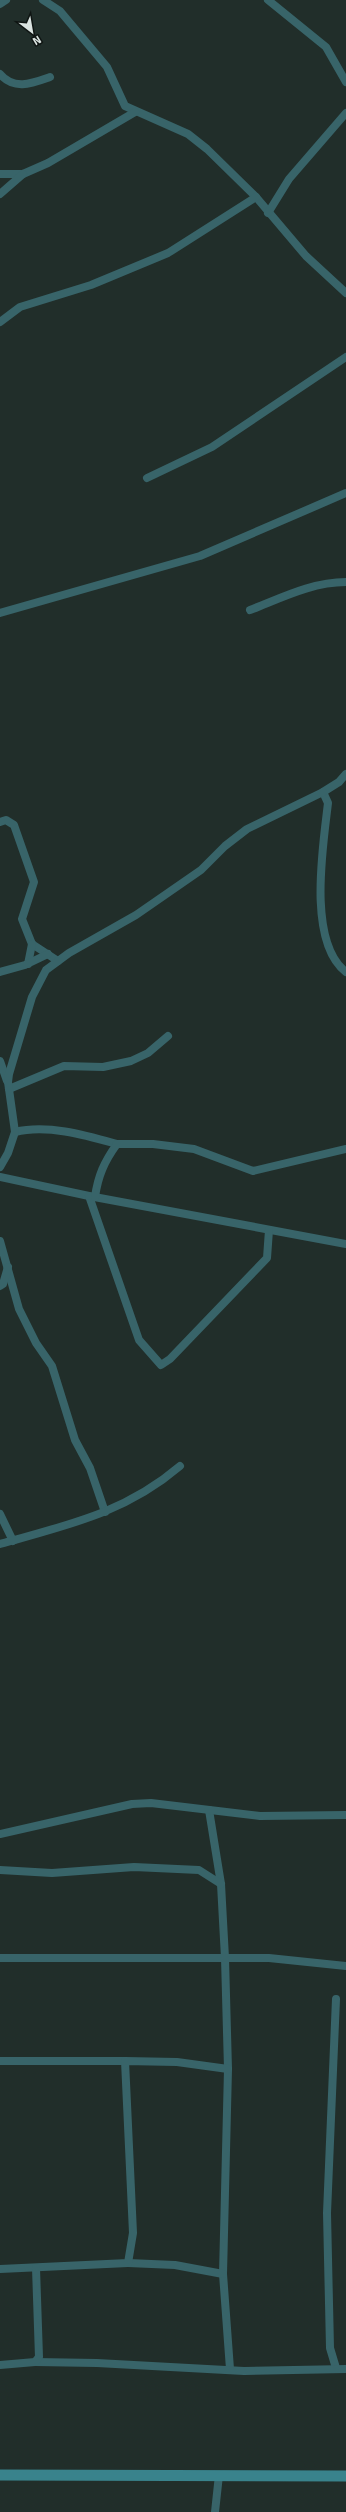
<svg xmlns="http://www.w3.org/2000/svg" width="346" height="2512" font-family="Signika,sans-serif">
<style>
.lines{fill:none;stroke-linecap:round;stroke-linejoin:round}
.street{stroke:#386469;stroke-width:8}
.secondary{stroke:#39838c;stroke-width:11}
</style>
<rect width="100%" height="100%" fill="#212e2a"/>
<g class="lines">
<!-- street -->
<g class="street">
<path d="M 43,0 L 60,11 L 107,67 L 125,106 L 188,134 L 207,149 L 256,197 L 306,256 L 346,293"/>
<path d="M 268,0 L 326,47 L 346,82"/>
<path d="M 0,4 L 6,0"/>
<path d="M 0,74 C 14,91 33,83 50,77"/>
<path d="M 0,174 L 23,174 L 48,163 L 135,112"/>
<path d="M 0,194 L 23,174"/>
<path d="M 268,213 L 289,179 L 346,113"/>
<path d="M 0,322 L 20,307 L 91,285 L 168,253 L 256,197"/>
<path d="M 147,478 L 212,447 L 346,357"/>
<path d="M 250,610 C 281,598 312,582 346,582"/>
<path d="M 0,613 L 200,556 L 346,493"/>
<path d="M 346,774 L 339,782 L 323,792 L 328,803 C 323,846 307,942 346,972"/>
<path d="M 0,822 L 6,820 L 14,825 L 34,882 L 22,919 L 32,944 L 58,961"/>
<path d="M 28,964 L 32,944"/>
<path d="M 0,972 L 25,965 L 48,954"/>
<path d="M 0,1061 L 7,1081"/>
<path d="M 9,1089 L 64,1066 L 103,1067 L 131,1061 L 148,1053 L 168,1036"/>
<path d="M 15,1132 C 47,1124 85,1135 117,1144"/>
<path d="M 0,1167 L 8,1153 L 15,1132 L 8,1082 L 9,1074 L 32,997 L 46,970 L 69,953 L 136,915 L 201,870 L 225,846 L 247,829 L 323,792"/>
<path d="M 0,1177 L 89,1196 L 346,1244"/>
<path d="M 89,1196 L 139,1340 L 161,1365 L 170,1359 L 267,1258 L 269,1230"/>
<path d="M 95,1197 C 98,1176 104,1162 117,1144 L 153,1144 L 194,1149 L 253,1171 L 346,1149"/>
<path d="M 0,1241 L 19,1309 L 36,1343 L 52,1366 L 75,1440 L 90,1468 L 105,1512"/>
<path d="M 0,1286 L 3,1284 L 8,1267"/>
<path d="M 0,1514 L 13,1541"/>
<path d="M 0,1544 C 67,1525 125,1513 180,1466"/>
<path d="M 209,1810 L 221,1884 L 225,1958 L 228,2069 L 223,2274 L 230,2369"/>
<path d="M 0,1834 L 132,1804 L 151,1803 L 260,1816 L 346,1815"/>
<path d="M 0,1870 L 52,1873 L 134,1867 L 199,1870 L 221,1884"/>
<path d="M 0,1958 L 269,1958 L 346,1966"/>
<path d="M 336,1999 L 327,2213 L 330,2348 L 336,2368"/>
<path d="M 0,2061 L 125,2061"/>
<path d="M 128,2263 L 175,2265 L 223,2274"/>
<path d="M 0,2269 L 128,2263 L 133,2233 L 125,2061 L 177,2062 L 228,2069"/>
<path d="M 35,2362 L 97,2363 L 244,2371 L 346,2369"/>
<path d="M 0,2365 L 35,2362 L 39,2357 L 36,2268"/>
<path d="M 215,2512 L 219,2475"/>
</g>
<!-- secondary -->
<path class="secondary" d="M 0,2475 L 346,2476"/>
</g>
<!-- north arrow -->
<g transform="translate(32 32) rotate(149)" stroke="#0f1513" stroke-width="3" paint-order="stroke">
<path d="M0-3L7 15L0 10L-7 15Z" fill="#dae3e0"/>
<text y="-6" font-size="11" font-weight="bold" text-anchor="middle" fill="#dae3e0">N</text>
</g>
</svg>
